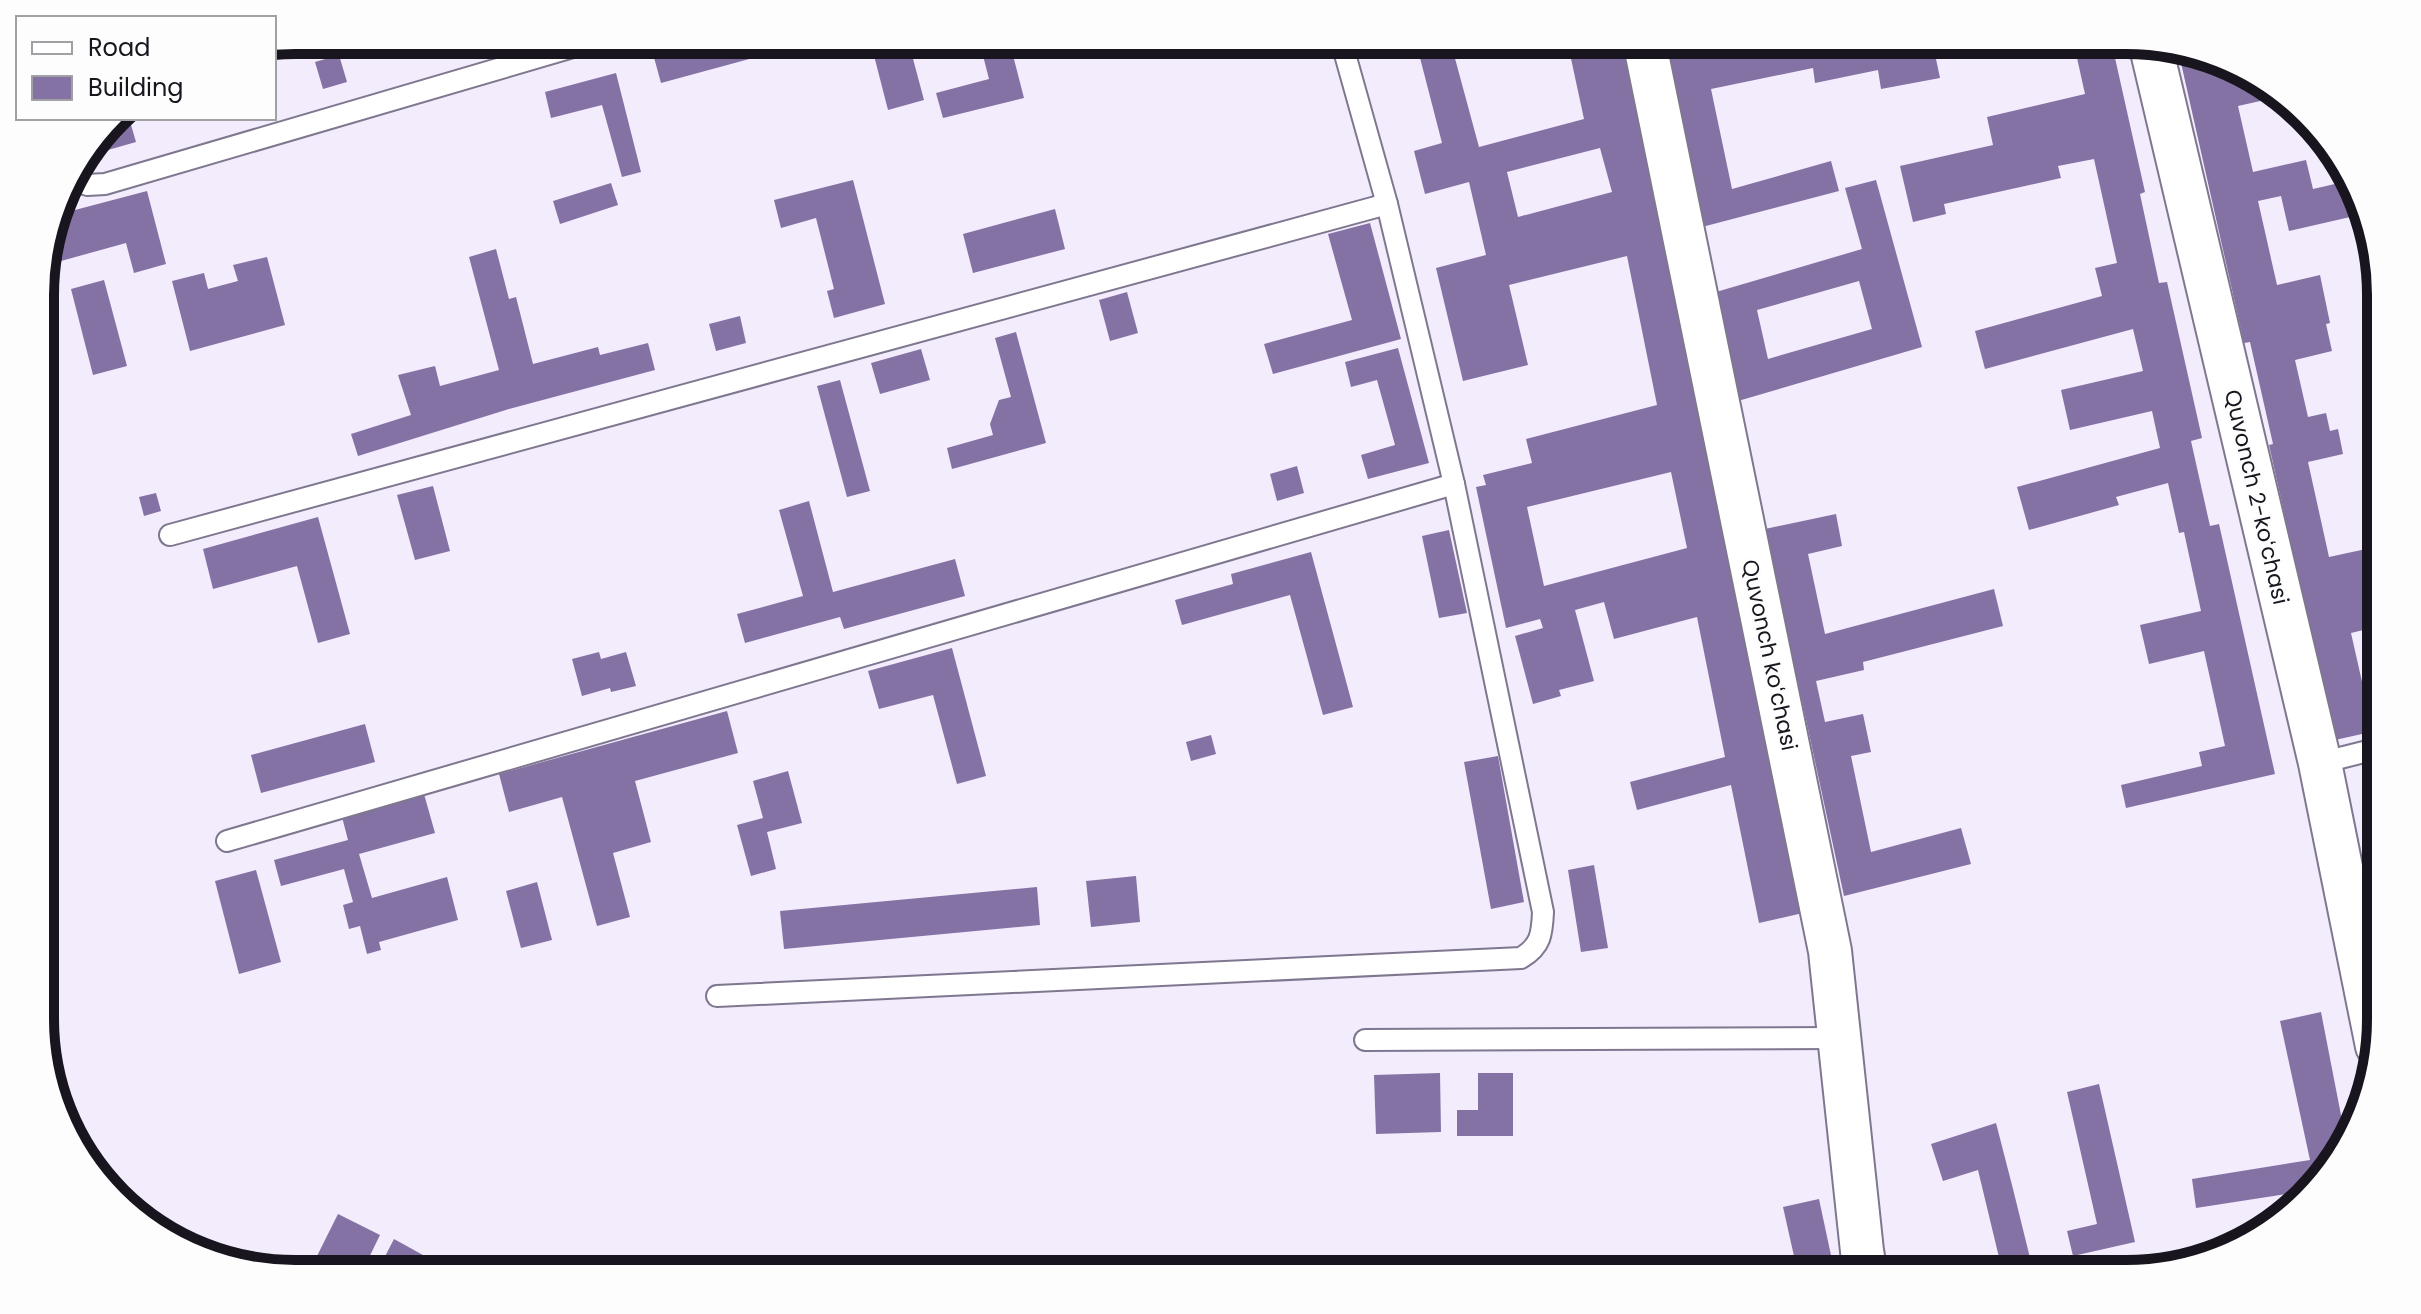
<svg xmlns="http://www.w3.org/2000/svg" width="2421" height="1314" font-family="Poppins,sans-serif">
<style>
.building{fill:#8472a5;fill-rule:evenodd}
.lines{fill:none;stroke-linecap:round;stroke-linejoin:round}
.lane-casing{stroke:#7f778f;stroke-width:24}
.street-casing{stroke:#7f778f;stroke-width:46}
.lane{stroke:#fff;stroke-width:20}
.street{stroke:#fff;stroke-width:42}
.labels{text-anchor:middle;stroke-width:6;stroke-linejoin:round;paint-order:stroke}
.street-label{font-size:22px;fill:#18151e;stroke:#fdfdfd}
.rim{fill:none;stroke:#18151e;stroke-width:10}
</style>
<rect width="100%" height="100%" fill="#f2ecfd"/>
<!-- building -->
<g class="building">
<path d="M 441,40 L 474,40 L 476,46 L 445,55 Z"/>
<path d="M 662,40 L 784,40 L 786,49 L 661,83 L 650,43 Z"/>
<path d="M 870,40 L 908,40 L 924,100 L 888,110 Z"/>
<path d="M 979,40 L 1009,40 L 1024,98 L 943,118 L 936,93 L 989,79 Z"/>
<path d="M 1384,40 L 1450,40 L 1479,147 L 1584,119 L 1567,40 L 1621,40 L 1803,913 L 1759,923 L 1731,785 L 1637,810 L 1630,782 L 1725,757 L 1697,617 L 1614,639 L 1604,602 L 1575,610 L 1594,681 L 1559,690 L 1561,696 L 1533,704 L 1515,636 L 1543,628 L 1540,619 L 1506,628 L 1476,487 L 1486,485 L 1483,475 L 1532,463 L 1526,439 L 1657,405 L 1627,256 L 1509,285 L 1528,365 L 1463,381 L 1436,268 L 1486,255 L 1469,182 L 1425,194 L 1414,151 L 1442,143 L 1418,50 L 1389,58 ZM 1600,148 L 1612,192 L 1518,217 L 1507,172 ZM 1671,472 L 1687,548 L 1544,586 L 1527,507 Z"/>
<path d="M 1662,40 L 1932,40 L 1940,78 L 1881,89 L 1878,70 L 1815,83 L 1813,68 L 1711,89 L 1732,189 L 1831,161 L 1839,191 L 1702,227 Z"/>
<path d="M 1998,40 L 2033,40 L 2035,46 L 2001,53 Z"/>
<path d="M 2073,40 L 2111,40 L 2145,192 L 2140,194 L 2159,283 L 2167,282 L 2202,438 L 2191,441 L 2210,526 L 2219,524 L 2275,774 L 2126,808 L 2121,785 L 2202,766 L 2199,752 L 2225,746 L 2204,651 L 2149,664 L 2140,625 L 2201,611 L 2184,532 L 2179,533 L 2168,483 L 2116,497 L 2119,505 L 2029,530 L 2017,487 L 2160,448 L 2152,411 L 2070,430 L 2061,390 L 2143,371 L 2133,329 L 1985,369 L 1975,331 L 2102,296 L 2095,268 L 2117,263 L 2094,159 L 2058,166 L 2061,178 L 1944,204 L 1946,214 L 1913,222 L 1900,166 L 1993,145 L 1987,117 L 2085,94 Z"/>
<path d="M 2179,54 L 2253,74 L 2278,97 L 2238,106 L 2253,172 L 2306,160 L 2313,189 L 2348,181 L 2359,215 L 2289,231 L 2281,196 L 2258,201 L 2277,285 L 2320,275 L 2330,323 L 2326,324 L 2332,351 L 2295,360 L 2308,417 L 2326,413 L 2330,431 L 2338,429 L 2343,454 L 2308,462 L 2329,557 L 2380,546 L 2380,626 L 2351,633 L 2365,695 L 2380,692 L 2380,730 L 2335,740 L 2269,445 L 2273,444 L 2250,342 L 2244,343 Z"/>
<path d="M 339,55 L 347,82 L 323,89 L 315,62 Z"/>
<path d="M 616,73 L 641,172 L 622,177 L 602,105 L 551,118 L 545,92 Z"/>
<path d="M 116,118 L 129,118 L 136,142 L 87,156 Z"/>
<path d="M 853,180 L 885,304 L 834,318 L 827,291 L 834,289 L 816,218 L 781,228 L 774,200 Z"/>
<path d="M 1876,180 L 1922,347 L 1738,401 L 1716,292 L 1862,249 L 1845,188 ZM 1859,281 L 1872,329 L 1768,359 L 1757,310 Z"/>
<path d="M 611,183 L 618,205 L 560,224 L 553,201 Z"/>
<path d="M 147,191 L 166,264 L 134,273 L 126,243 L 61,261 L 53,227 L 56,215 Z"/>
<path d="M 1055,209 L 1065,249 L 973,273 L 963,234 Z"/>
<path d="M 1370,223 L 1401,339 L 1273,374 L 1264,344 L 1352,320 L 1328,234 Z"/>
<path d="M 496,249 L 509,299 L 516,297 L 533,364 L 598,347 L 600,355 L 648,343 L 655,370 L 509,409 L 358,456 L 351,434 L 411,415 L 398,375 L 435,366 L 440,386 L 499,370 L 469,257 Z"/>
<path d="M 267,257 L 285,325 L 190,351 L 172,281 L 204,273 L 208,289 L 238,281 L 233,265 Z"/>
<path d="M 104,280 L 127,366 L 93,375 L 71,289 Z"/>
<path d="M 1127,292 L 1138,333 L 1110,341 L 1099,300 Z"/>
<path d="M 740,316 L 746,343 L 716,351 L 709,324 Z"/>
<path d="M 1016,332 L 1046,443 L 952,469 L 947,448 L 993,435 L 990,424 L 999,400 L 1011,397 L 995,338 Z"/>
<path d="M 1398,348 L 1429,463 L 1368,479 L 1361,455 L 1395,445 L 1377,380 L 1351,387 L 1345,362 Z"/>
<path d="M 921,349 L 930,380 L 880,394 L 871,363 Z"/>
<path d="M 840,380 L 870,491 L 847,497 L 817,386 Z"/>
<path d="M 1297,466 L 1304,493 L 1277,501 L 1270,474 Z"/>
<path d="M 433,486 L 450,551 L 415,560 L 397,495 Z"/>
<path d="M 156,493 L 161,511 L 144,516 L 139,497 Z"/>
<path d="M 809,501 L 833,592 L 955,559 L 965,596 L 844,629 L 840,617 L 745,643 L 737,614 L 803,596 L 779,510 Z"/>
<path d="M 1836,514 L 1842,546 L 1808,554 L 1825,634 L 1994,589 L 2003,626 L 1863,662 L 1864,670 L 1816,681 L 1825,722 L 1863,714 L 1871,752 L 1851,756 L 1871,852 L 1961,828 L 1971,864 L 1844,896 L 1765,529 Z"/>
<path d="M 318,517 L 350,634 L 318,643 L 297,566 L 213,589 L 203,549 Z"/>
<path d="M 1449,530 L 1467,613 L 1439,618 L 1422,536 Z"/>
<path d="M 1311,552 L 1353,707 L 1323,715 L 1290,595 L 1182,625 L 1175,600 L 1233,584 L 1231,574 Z"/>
<path d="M 952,648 L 986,776 L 957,784 L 933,695 L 879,709 L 868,671 Z"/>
<path d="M 599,652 L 601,659 L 626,652 L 636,686 L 611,692 L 610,688 L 582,696 L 572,659 Z"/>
<path d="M 727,711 L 738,753 L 635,781 L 651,842 L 613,853 L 630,917 L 597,926 L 562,797 L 509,812 L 499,774 Z"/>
<path d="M 365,724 L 375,762 L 261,793 L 251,755 Z"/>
<path d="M 1211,735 L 1216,754 L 1191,761 L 1186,742 Z"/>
<path d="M 1498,756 L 1524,902 L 1491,909 L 1464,762 Z"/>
<path d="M 788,771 L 802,823 L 767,832 L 776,869 L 751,876 L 737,825 L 763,818 L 753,781 Z"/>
<path d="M 424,794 L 435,833 L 359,854 L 372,898 L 447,877 L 458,920 L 379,942 L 381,950 L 367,954 L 360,926 L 349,929 L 343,905 L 353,902 L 344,869 L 281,886 L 274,860 L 348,840 L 342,817 Z"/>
<path d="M 1594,865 L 1608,948 L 1581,952 L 1568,870 Z"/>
<path d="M 256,870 L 281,962 L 239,974 L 215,881 Z"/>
<path d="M 1136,876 L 1140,922 L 1091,927 L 1086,881 Z"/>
<path d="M 537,882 L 552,940 L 521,948 L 506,891 Z"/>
<path d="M 1037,887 L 1040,925 L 784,949 L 780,911 Z"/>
<path d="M 2321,1012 L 2347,1146 L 2305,1191 L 2196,1208 L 2192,1179 L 2310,1160 L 2280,1021 Z"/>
<path d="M 1440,1073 L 1441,1132 L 1376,1134 L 1374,1075 Z"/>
<path d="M 1478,1073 L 1513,1073 L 1513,1136 L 1457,1136 L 1457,1110 L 1478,1110 Z"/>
<path d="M 2099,1084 L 2135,1242 L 2073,1256 L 2067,1231 L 2097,1224 L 2067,1092 Z"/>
<path d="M 1996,1123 L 2013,1189 L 2034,1274 L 2003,1274 L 1978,1170 L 1943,1181 L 1931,1144 Z"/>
<path d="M 1819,1199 L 1835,1274 L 1798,1274 L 1783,1207 Z"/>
<path d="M 338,1214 L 380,1235 L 361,1274 L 308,1274 Z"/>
<path d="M 394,1239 L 432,1260 L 425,1274 L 376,1274 Z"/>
</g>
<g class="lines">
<defs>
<g id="lane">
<path d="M 70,177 L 87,185 L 105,184 L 597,40"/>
<path d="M 170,535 L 1387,204"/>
<path d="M 2320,763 L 2380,748"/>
<path d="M 227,841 L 1454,484"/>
<path d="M 42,881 L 45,903 L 42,909"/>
<path d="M 717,996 L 1521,958 C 1541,946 1542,934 1543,912 L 1454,484 L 1387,204 L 1341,40"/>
<path d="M 1365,1040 L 1840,1038"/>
</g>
<g id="street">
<path d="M 1644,40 L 1830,951 L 1862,1251 L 1866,1274"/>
<path d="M 2151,47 L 2320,763 L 2377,1046"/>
</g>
</defs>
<!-- lane casing -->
<use href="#lane" class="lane-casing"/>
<!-- street casing -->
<use href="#street" class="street-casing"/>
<!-- lane -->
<use href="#lane" class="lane"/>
<!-- street -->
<use href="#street" class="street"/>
</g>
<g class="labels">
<!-- street labels -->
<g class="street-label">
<text transform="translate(2257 497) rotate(77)" y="8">Quvonch 2-koʻchasi</text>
<text transform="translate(1770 655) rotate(78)" y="8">Quvonch koʻchasi</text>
</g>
</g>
<!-- crop -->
<path d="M0 0H2421V1314H0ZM295 54H2126A241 241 0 0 1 2367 295V1019A241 241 0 0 1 2126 1260H295A241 241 0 0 1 54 1019V295A241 241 0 0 1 295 54Z" fill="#fdfdfd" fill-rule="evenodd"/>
<path class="rim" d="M295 54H2126A241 241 0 0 1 2367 295V1019A241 241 0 0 1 2126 1260H295A241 241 0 0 1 54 1019V295A241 241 0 0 1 295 54Z"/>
<!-- legend -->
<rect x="16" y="16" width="260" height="104" fill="#fdfdfd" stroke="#a1a0a4" stroke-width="2"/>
<rect x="32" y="42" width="40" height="12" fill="#ffffff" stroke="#a1a0a4" stroke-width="2"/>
<text x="88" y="56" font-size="24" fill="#18151e">Road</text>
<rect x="32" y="76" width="40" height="24" fill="#8472a5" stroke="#a1a0a4" stroke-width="2"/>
<text x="88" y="96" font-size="24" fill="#18151e">Building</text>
</svg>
